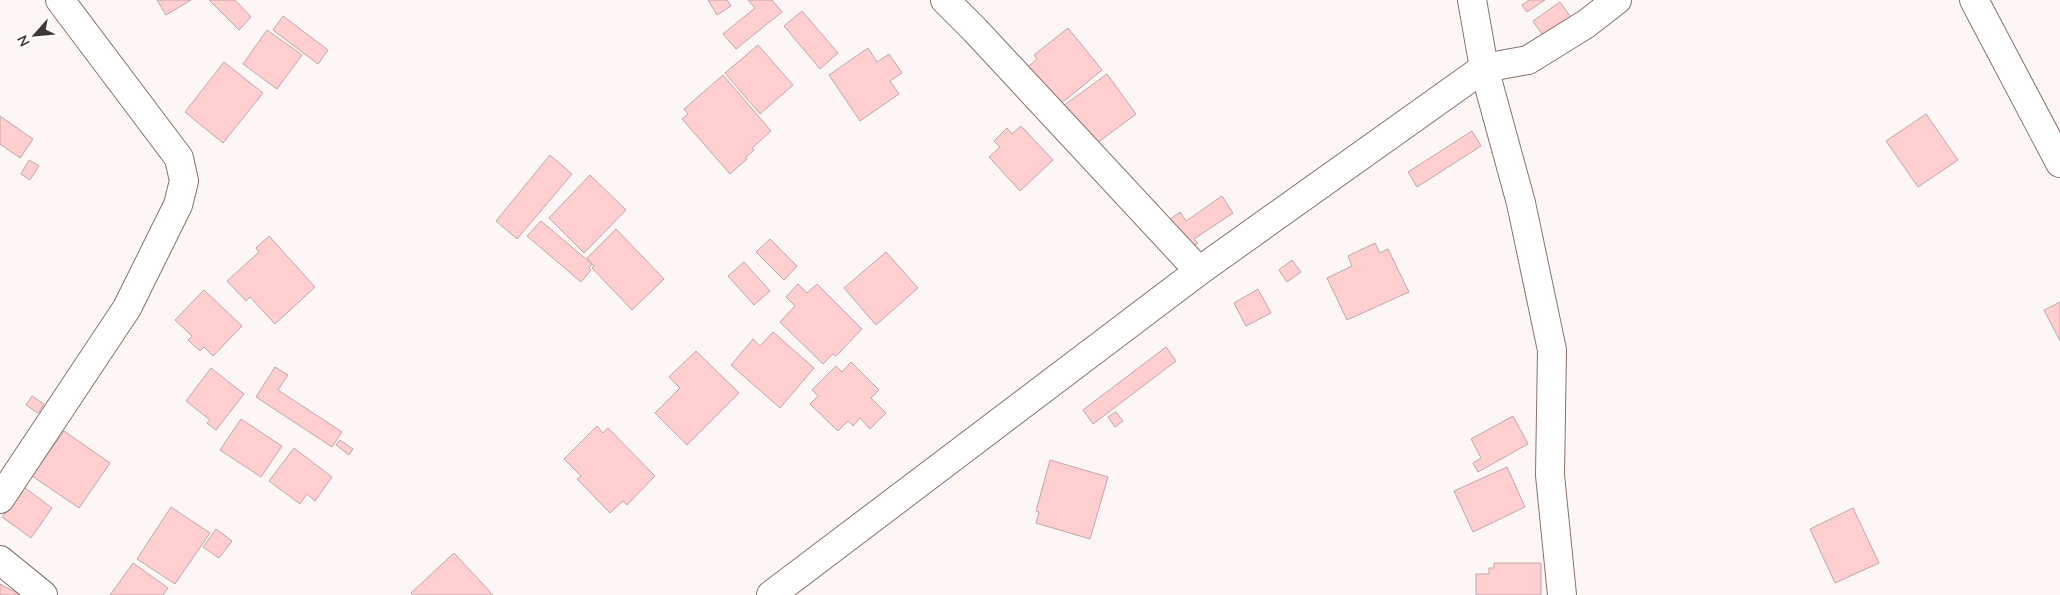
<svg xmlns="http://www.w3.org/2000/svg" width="2060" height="595" font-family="'Nunito Sans',sans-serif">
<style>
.building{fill:#feced0;stroke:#c0a7a8}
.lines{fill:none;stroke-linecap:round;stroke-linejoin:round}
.minor-casing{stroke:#87726a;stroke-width:30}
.minor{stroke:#fff;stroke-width:28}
</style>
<rect width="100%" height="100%" fill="#fcf7f5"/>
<!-- building -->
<g class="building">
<path d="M 157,0 L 191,0 L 166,15 Z"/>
<path d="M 209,0 L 235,0 L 251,17 L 239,30 Z"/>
<path d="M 708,0 L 727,0 L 731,6 L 717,15 Z"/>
<path d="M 748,0 L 772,0 L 782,12 L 736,49 L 723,34 L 755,8 Z"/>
<path d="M 1529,0 L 1545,0 L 1527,12 L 1522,5 Z"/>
<path d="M 1560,2 L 1573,20 L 1546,40 L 1533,21 Z"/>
<path d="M 802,11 L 838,53 L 820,69 L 784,26 Z"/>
<path d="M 283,16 L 328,50 L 318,64 L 273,30 Z"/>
<path d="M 1068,28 L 1102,70 L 1052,111 L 1021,73 L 1037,59 L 1034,55 Z"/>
<path d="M 267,30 L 302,55 L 277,89 L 243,64 Z"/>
<path d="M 758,45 L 793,85 L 760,114 L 725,73 Z"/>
<path d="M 868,48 L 877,62 L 889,54 L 902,73 L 890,81 L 899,94 L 860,121 L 829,75 Z"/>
<path d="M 224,62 L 263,93 L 223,143 L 185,112 Z"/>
<path d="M 1107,74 L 1136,114 L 1089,149 L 1059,109 Z"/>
<path d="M 723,75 L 771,131 L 752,148 L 754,150 L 746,157 L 747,159 L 730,174 L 682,119 L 688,114 L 684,109 Z"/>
<path d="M 1926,114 L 1958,160 L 1918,187 L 1886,141 Z"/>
<path d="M 0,116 L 33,139 L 20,158 L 0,144 Z"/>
<path d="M 1021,126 L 1053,160 L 1020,191 L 989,157 L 1000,147 L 994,141 L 1007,128 L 1012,134 Z"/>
<path d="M 1472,131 L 1481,146 L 1417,187 L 1408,172 Z"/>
<path d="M 550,155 L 572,174 L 517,239 L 496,221 Z"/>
<path d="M 29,160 L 39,166 L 30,180 L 21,174 Z"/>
<path d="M 590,175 L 626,210 L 584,253 L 549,218 Z"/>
<path d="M 1222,196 L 1233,213 L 1194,239 L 1198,243 L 1189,249 L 1169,220 L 1180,212 L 1186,221 Z"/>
<path d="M 541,221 L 592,264 L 589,268 L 591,270 L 581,282 L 527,236 Z"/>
<path d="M 616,229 L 664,279 L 632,310 L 592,268 L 594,266 L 587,258 Z"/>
<path d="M 269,236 L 315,287 L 275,324 L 250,297 L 246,301 L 227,281 L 259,252 L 256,248 Z"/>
<path d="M 770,239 L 797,266 L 784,280 L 756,252 Z"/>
<path d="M 1375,243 L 1380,253 L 1388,249 L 1409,292 L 1347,320 L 1327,278 L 1352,266 L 1348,256 Z"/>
<path d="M 886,252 L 918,288 L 876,325 L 844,288 Z"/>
<path d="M 1292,260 L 1301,272 L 1287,282 L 1279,270 Z"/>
<path d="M 744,262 L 770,291 L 754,305 L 728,276 Z"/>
<path d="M 798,284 L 807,293 L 817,284 L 862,329 L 836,356 L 833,354 L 823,364 L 780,322 L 795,306 L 786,297 Z"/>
<path d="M 1258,289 L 1271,313 L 1246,326 L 1234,303 Z"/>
<path d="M 204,290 L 242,326 L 213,356 L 204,347 L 200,351 L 188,340 L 192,336 L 175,320 Z"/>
<path d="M 2060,302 L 2060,341 L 2044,310 Z"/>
<path d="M 773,332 L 814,368 L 780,408 L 731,365 L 753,339 L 760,346 Z"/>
<path d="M 1166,347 L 1176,361 L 1093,424 L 1083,410 Z"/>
<path d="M 696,351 L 739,393 L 687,445 L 655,413 L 680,388 L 669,377 Z"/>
<path d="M 851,362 L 879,390 L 871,398 L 886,413 L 870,429 L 860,418 L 853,426 L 848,421 L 838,431 L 810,404 L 818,396 L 812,390 L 836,366 L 842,372 Z"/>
<path d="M 275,367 L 288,375 L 278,390 L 342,432 L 332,447 L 256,397 Z"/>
<path d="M 211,368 L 244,394 L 216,430 L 207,423 L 210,420 L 186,401 Z"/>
<path d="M 32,396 L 44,404 L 38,413 L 26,405 Z"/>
<path d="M 1116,412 L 1123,421 L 1115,427 L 1108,417 Z"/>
<path d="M 1513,416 L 1528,444 L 1478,472 L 1473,463 L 1481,458 L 1471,439 Z"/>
<path d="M 241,419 L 282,446 L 261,477 L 220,450 Z"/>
<path d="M 597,426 L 603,433 L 608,428 L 655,476 L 627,505 L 623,501 L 610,513 L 577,479 L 581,476 L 564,459 Z"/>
<path d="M 64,431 L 110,463 L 79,508 L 32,476 Z"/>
<path d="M 340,440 L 353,449 L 349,455 L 336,445 Z"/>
<path d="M 294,448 L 332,477 L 315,501 L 307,494 L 300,504 L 269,481 Z"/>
<path d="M 1050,460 L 1108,477 L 1090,539 L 1036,523 L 1039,512 L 1036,511 Z"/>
<path d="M 1507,467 L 1525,507 L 1473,532 L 1454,491 Z"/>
<path d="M 24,487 L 52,508 L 31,538 L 2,517 Z"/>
<path d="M 171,507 L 210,533 L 175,584 L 137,559 Z"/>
<path d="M 1853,508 L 1879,563 L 1835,583 L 1810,529 Z"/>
<path d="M 216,529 L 232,541 L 219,558 L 203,547 Z"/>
<path d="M 454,553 L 493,595 L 413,595 L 411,593 Z"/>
<path d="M 133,563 L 168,588 L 163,595 L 110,595 Z"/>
<path d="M 1494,563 L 1541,563 L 1541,595 L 1476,595 L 1476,574 L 1489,574 L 1489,568 L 1494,568 Z"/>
<path d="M 0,584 L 21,595 L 0,595 Z"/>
</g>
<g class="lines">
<defs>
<g id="minor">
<path d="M 945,0 L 975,30 L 1199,271"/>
<path d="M 1472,0 L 1484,68 L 1521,203 L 1552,350 L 1550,475 L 1562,595"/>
<path d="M 1974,0 L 2060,163"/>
<path d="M 0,499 L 127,308 L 178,205 L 184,181 L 179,158 L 60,0"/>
<path d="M 0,560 L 43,595"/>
<path d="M 771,595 L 1199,271 L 1484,68 L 1528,60 L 1586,24 L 1617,0"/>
</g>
</defs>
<!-- minor casing -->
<use href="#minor" class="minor-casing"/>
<!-- minor -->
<use href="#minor" class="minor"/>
</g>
<!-- north arrow -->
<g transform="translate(35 35) rotate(243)" stroke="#ffffff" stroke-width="4" paint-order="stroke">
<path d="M0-4L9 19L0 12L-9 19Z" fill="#413834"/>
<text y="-8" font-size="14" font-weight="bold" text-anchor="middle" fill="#413834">N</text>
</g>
</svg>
